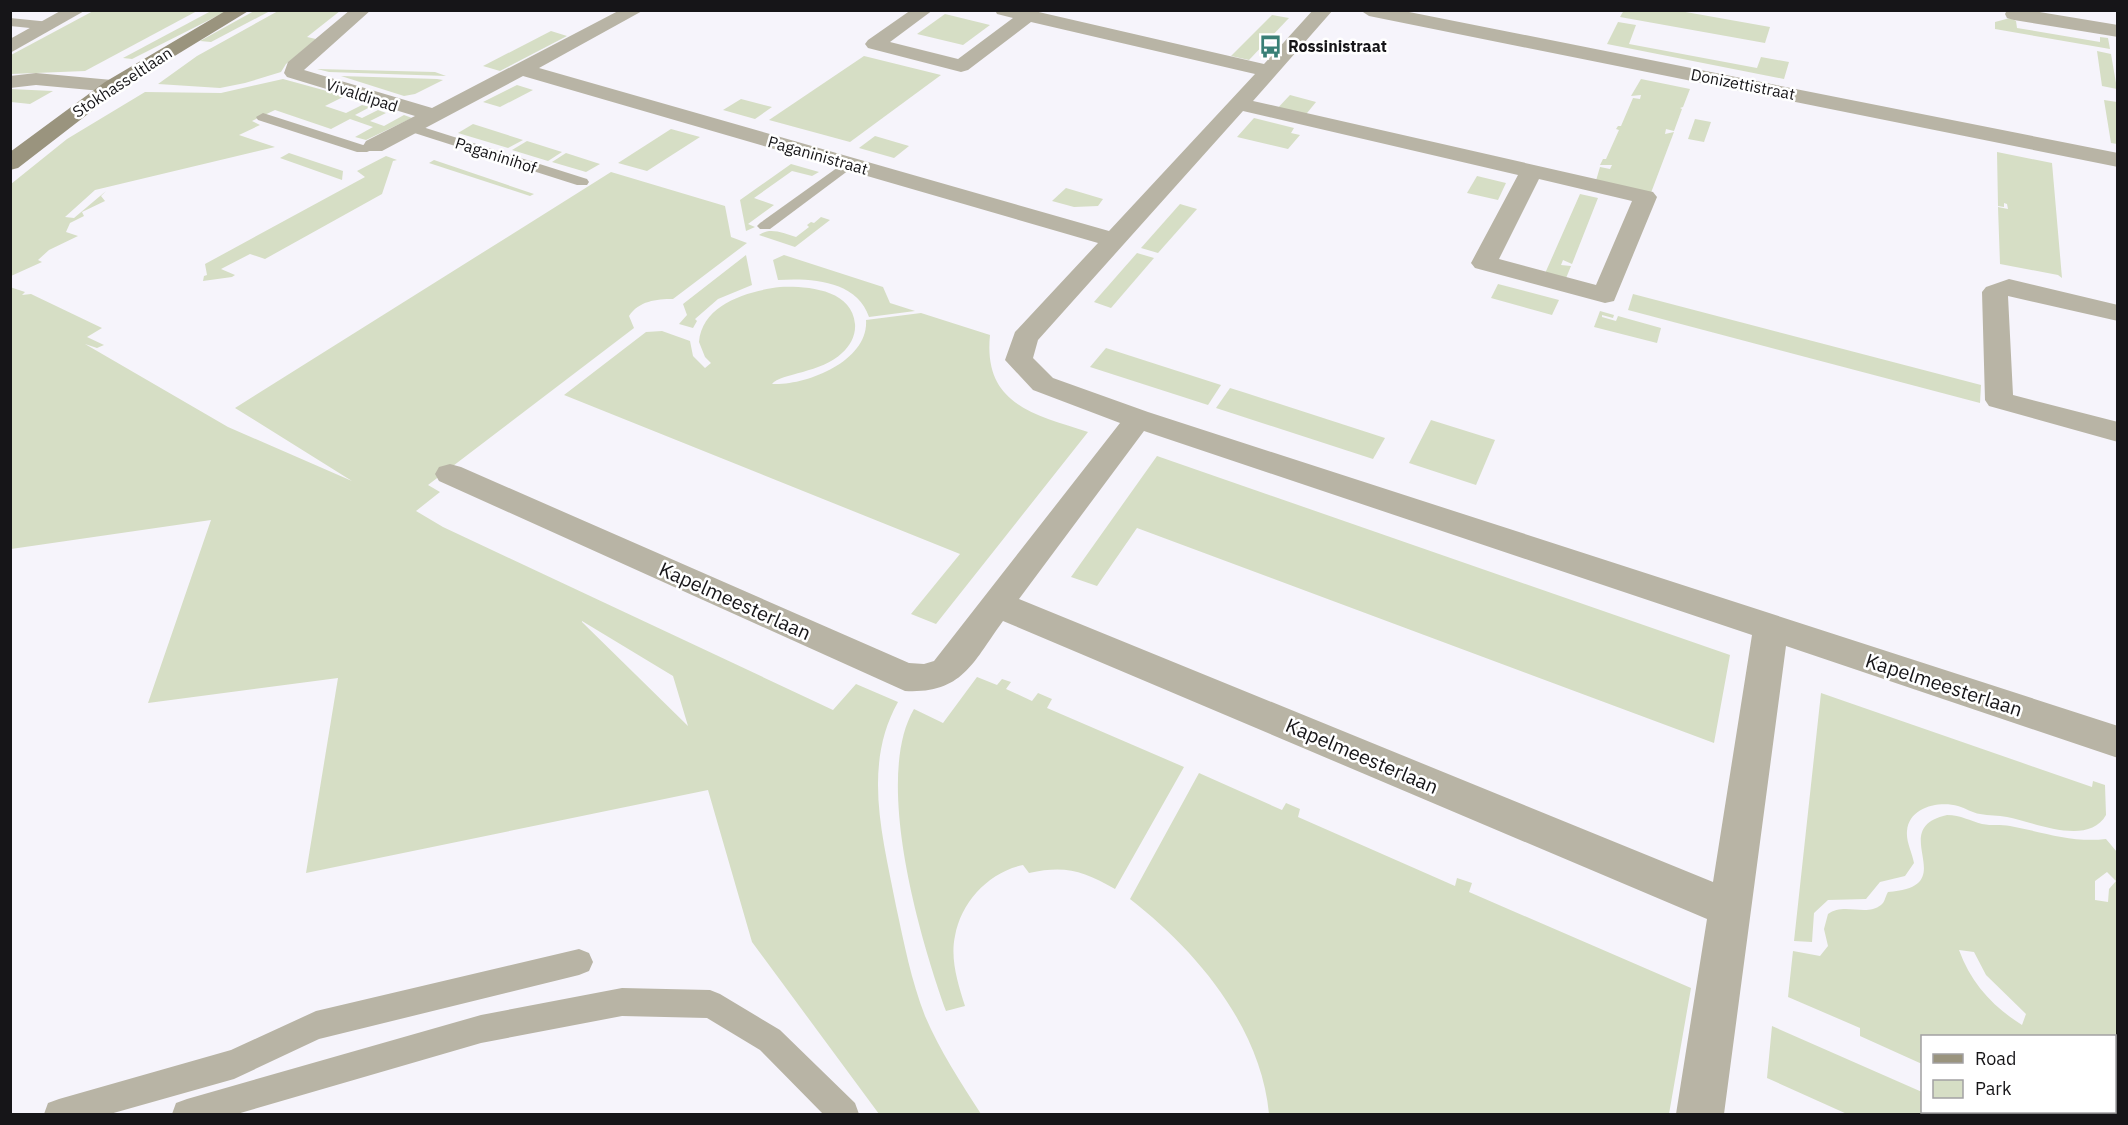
<svg xmlns="http://www.w3.org/2000/svg" width="2128" height="1125" font-family="'IBM Plex Sans',sans-serif">
<style>
.green{fill:#d6dec5;fill-rule:evenodd}
.lines{fill:none;stroke-linecap:round;stroke-linejoin:round}
.lane{fill:#b8b4a5;fill-rule:evenodd}
.street{fill:#b8b4a5;fill-rule:evenodd}
.secondary{fill:#9a947e;fill-rule:evenodd}
.labels{text-anchor:middle;stroke-width:5;stroke-linejoin:round;paint-order:stroke}
.far-poi-label{font-size:16px;font-weight:bold;fill:#161518;stroke:#fff;text-anchor:start}
.far-street-label{font-size:16px;fill:#161518;stroke:#fff}
.street-label{font-size:20px;fill:#161518;stroke:#fff}
</style>
<rect width="100%" height="100%" fill="#f6f4fb"/>
<!-- green -->
<g class="green">
<path d="M 95,10 L 197,11 L 85,71 L 11,74 L 11,55 Z"/>
<path d="M 1624,10 L 1680,11 L 1770,27 L 1765,43 L 1620,17 Z"/>
<path d="M 211,11 L 227,11 L 132,59 L 123,58 Z"/>
<path d="M 254,11 L 270,11 L 211,42 L 200,41 Z"/>
<path d="M 278,11 L 340,11 L 307,37 L 316,39 L 286,64 L 281,72 L 245,83 L 220,88 L 158,84 L 197,56 Z"/>
<path d="M 945,14 L 990,25 L 963,45 L 917,34 Z"/>
<path d="M 1272,15 L 1289,18 L 1249,60 L 1231,56 Z"/>
<path d="M 2010,18 L 2016,21 L 2017,28 L 2100,42 L 2100,37 L 2108,38 L 2110,49 L 1995,29 L 1995,22 Z"/>
<path d="M 1618,22 L 1636,25 L 1629,44 L 1757,68 L 1761,57 L 1789,62 L 1784,79 L 1607,44 Z"/>
<path d="M 551,31 L 567,36 L 500,71 L 483,66 Z"/>
<path d="M 2097,51 L 2111,54 L 2117,89 L 2102,86 Z"/>
<path d="M 864,56 L 941,75 L 850,142 L 769,120 Z"/>
<path d="M 317,69 L 435,72 L 446,76 L 329,72 Z"/>
<path d="M 341,76 L 437,79 L 443,80 L 415,94 L 404,96 Z"/>
<path d="M 283,79 L 345,96 L 325,106 L 346,113 L 362,105 L 370,107 L 355,115 L 362,118 L 378,110 L 386,113 L 370,121 L 384,126 L 404,115 L 412,118 L 366,140 L 355,137 L 373,127 L 350,119 L 331,129 L 275,110 L 252,121 L 260,125 L 239,135 L 275,147 L 95,190 L 65,217 L 74,218 L 106,191 L 101,196 L 105,201 L 82,212 L 84,216 L 70,223 L 66,232 L 78,236 L 49,250 L 38,260 L 42,262 L 11,276 L 11,184 L 67,139 L 145,92 L 221,93 Z"/>
<path d="M 1641,79 L 1690,89 L 1683,107 L 1680,108 L 1682,109 L 1674,131 L 1666,129 L 1665,134 L 1674,132 L 1649,198 L 1595,184 L 1600,167 L 1610,169 L 1612,165 L 1600,165 L 1603,159 L 1606,159 L 1619,130 L 1616,129 L 1618,126 L 1621,126 L 1633,98 L 1640,99 L 1641,95 L 1631,96 Z"/>
<path d="M 517,85 L 533,90 L 500,107 L 483,102 Z"/>
<path d="M 10,89 L 53,91 L 30,104 L 11,102 Z"/>
<path d="M 1290,95 L 1316,102 L 1303,118 L 1275,111 Z"/>
<path d="M 741,99 L 772,107 L 755,119 L 723,110 Z"/>
<path d="M 2104,100 L 2117,102 L 2117,144 L 2111,143 Z"/>
<path d="M 1254,118 L 1294,128 L 1291,133 L 1300,135 L 1288,149 L 1237,137 Z"/>
<path d="M 1695,119 L 1711,122 L 1704,142 L 1688,139 Z"/>
<path d="M 473,124 L 523,140 L 508,148 L 458,133 Z"/>
<path d="M 671,129 L 700,137 L 647,171 L 618,163 Z"/>
<path d="M 875,136 L 909,146 L 894,158 L 859,148 Z"/>
<path d="M 527,141 L 562,152 L 548,161 L 512,150 Z"/>
<path d="M 1997,152 L 2052,163 L 2062,278 L 2058,275 L 2000,264 L 1998,207 L 2008,209 L 2007,204 L 2004,203 L 2004,207 L 1998,206 Z"/>
<path d="M 289,153 L 343,171 L 342,180 L 280,158 Z"/>
<path d="M 566,153 L 600,164 L 586,172 L 552,162 Z"/>
<path d="M 386,156 L 397,160 L 393,161 L 382,194 L 265,259 L 250,254 L 221,269 L 235,275 L 232,277 L 203,281 L 204,276 L 207,275 L 205,264 L 365,177 L 357,171 Z"/>
<path d="M 434,160 L 534,194 L 530,196 L 429,163 Z"/>
<path d="M 791,164 L 819,172 L 812,176 L 792,171 L 754,198 L 774,205 L 748,224 L 755,227 L 746,231 L 740,200 Z"/>
<path d="M 611,172 L 725,206 L 731,237 L 747,243 L 673,299 C 656,299 639,301 629,316 L 634,328 L 428,485 L 440,492 L 416,511 L 443,527 L 833,710 L 856,684 L 898,702 C 862,766 883,838 896,906 C 904,943 911,980 925,1016 C 940,1051 961,1083 981,1114 L 879,1114 L 752,942 L 708,790 L 306,873 L 338,678 L 148,703 L 211,520 L 11,549 L 10,287 L 25,292 L 22,295 L 31,294 L 102,328 L 87,337 L 104,345 L 97,348 L 85,344 L 228,427 L 352,481 L 235,408 ZM 582,621 L 673,676 L 688,726 L 582,622 Z"/>
<path d="M 1477,176 L 1506,183 L 1498,200 L 1467,193 Z"/>
<path d="M 1066,188 L 1103,199 L 1098,206 L 1074,207 L 1052,201 Z"/>
<path d="M 1580,194 L 1598,198 L 1572,264 L 1563,260 L 1561,265 L 1571,266 L 1564,283 L 1543,278 Z"/>
<path d="M 1180,204 L 1197,209 L 1158,253 L 1141,248 Z"/>
<path d="M 821,217 L 830,220 L 795,247 L 759,235 C 770,227 783,233 796,237 L 809,227 L 807,225 L 811,222 L 814,223 Z"/>
<path d="M 1137,253 L 1154,258 L 1111,308 L 1094,302 Z"/>
<path d="M 746,255 L 752,285 L 718,299 L 695,319 L 697,321 L 693,328 L 679,324 L 687,315 L 683,304 Z"/>
<path d="M 784,255 L 883,287 L 890,303 L 915,311 L 869,317 C 857,280 810,278 778,280 L 773,260 Z"/>
<path d="M 1498,284 L 1559,300 L 1552,315 L 1491,298 Z"/>
<path d="M 780,287 C 806,286 852,289 855,324 C 856,335 850,346 842,353 C 822,373 781,373 772,384 C 806,386 869,361 866,320 L 921,313 L 990,335 C 983,405 1034,414 1088,432 L 936,624 L 911,614 L 960,554 L 564,395 L 646,332 L 662,331 L 690,341 L 693,356 L 705,368 L 711,363 L 705,357 L 699,342 C 702,304 748,291 780,287 Z"/>
<path d="M 1633,294 L 1981,385 L 1980,403 L 1628,310 Z"/>
<path d="M 1600,311 L 1614,315 L 1613,318 L 1602,315 L 1602,317 L 1616,321 L 1618,316 L 1661,328 L 1657,343 L 1594,327 Z"/>
<path d="M 1106,348 L 1221,385 L 1208,405 L 1090,367 Z"/>
<path d="M 1230,388 L 1246,393 L 1385,438 L 1373,459 L 1216,408 Z"/>
<path d="M 1431,420 L 1495,440 L 1476,485 L 1409,463 Z"/>
<path d="M 1157,456 L 1730,655 L 1714,743 L 1137,528 L 1097,586 L 1071,577 Z"/>
<path d="M 977,677 L 997,685 L 1002,679 L 1011,682 L 1006,689 L 1032,701 L 1038,693 L 1052,699 L 1047,708 L 1184,767 L 1115,889 C 1083,871 1066,865 1029,873 L 1023,865 C 989,872 961,902 955,936 C 950,959 958,984 965,1006 L 946,1011 C 920,938 873,779 914,709 L 943,723 Z"/>
<path d="M 1821,693 L 2092,787 L 2093,781 L 2105,785 L 2106,815 C 2088,847 2034,822 2007,817 C 1998,815 1989,816 1980,814 C 1972,813 1966,808 1958,806 C 1939,801 1909,807 1907,831 C 1906,842 1912,852 1914,863 L 1905,876 L 1880,882 L 1866,899 L 1828,900 L 1814,913 L 1812,942 L 1794,941 Z"/>
<path d="M 1199,773 L 1282,810 L 1286,803 L 1300,809 L 1298,817 L 1455,886 L 1457,878 L 1472,883 L 1469,892 L 1691,988 L 1669,1114 L 1269,1114 C 1261,1027 1196,950 1130,899 Z"/>
<path d="M 1947,815 C 1961,815 1970,821 1982,824 C 1992,826 2001,824 2010,826 C 2043,832 2072,843 2106,839 L 2117,852 L 2117,1114 L 2041,1114 L 2034,1112 L 2114,1112 L 2114,1036 L 1922,1036 L 1922,1064 L 1860,1036 L 1860,1028 L 1788,997 L 1793,951 L 1820,956 L 1828,946 L 1824,929 L 1828,914 C 1844,902 1866,917 1881,905 C 1885,902 1885,897 1888,892 C 1965,887 1884,829 1947,815 ZM 2107,872 L 2116,881 L 2109,889 L 2108,902 L 2095,900 L 2095,881 ZM 1959,950 L 1974,952 L 1986,975 L 2026,1014 L 2022,1025 C 1993,1007 1971,983 1959,950 Z"/>
<path d="M 1772,1026 L 1922,1092 L 1922,1112 L 1966,1112 L 1973,1114 L 1847,1114 L 1767,1078 Z"/>
</g>
<g class="lines">
<!-- lane -->
<g class="lane">
<path d="M 10,18 L 50,22 L 56,26 L 50,30 L 10,26 Z"/>
<path d="M 263,113 L 363,145 L 374,142 L 381,146 L 367,152 L 357,152 L 258,120 L 256,117 Z"/>
<path d="M 410,123 L 587,179 L 589,182 L 587,185 L 577,185 L 405,130 L 405,124 Z"/>
<path d="M 848,160 L 855,164 L 853,167 L 770,229 L 760,229 L 757,226 L 760,223 Z"/>
<path d="M 579,949 L 589,953 L 593,962 L 589,971 L 579,975 L 319,1039 L 234,1079 L 110,1114 L 44,1114 L 48,1103 L 59,1099 L 231,1050 L 316,1011 Z"/>
<path d="M 622,988 L 710,990 L 720,994 L 780,1030 L 855,1103 L 859,1114 L 823,1114 L 760,1050 L 707,1018 L 622,1016 L 481,1043 L 237,1114 L 172,1114 L 176,1103 L 187,1099 L 481,1015 Z"/>
</g>
<!-- street -->
<g class="street">
<path d="M 62,10 L 86,10 L 10,53 L 10,39 Z"/>
<path d="M 350,10 L 371,10 L 304,70 L 432,108 L 620,10 L 644,10 L 539,68 L 1109,231 L 1255,74 L 1031,22 L 968,70 L 961,72 L 868,48 L 865,44 L 868,40 L 911,10 L 933,10 L 890,42 L 958,59 L 1013,18 L 997,14 L 995,10 L 1030,10 L 1264,64 L 1313,10 L 1333,10 L 1253,101 L 1653,192 L 1657,197 L 1614,301 L 1605,303 L 1475,268 L 1471,263 L 1518,175 L 1243,111 L 1038,340 L 1033,358 L 1053,378 L 1148,412 L 2118,726 L 2118,758 L 1786,646 L 1724,1114 L 1676,1114 L 1707,919 L 1003,621 C 973,662 963,694 905,691 L 439,481 L 435,474 L 439,467 L 450,464 L 461,467 L 909,663 L 924,664 L 934,661 L 1120,423 L 1033,390 L 1005,360 L 1015,332 L 1098,243 L 523,76 L 382,151 L 366,151 L 363,146 L 366,141 L 415,116 L 287,77 L 284,73 L 288,62 ZM 1539,179 L 1632,201 L 1596,285 L 1499,259 ZM 1144,431 L 1752,635 L 1713,882 L 1019,599 Z"/>
<path d="M 1360,10 L 1399,10 L 2118,153 L 2118,167 L 1369,16 Z"/>
<path d="M 2007,10 L 2027,10 L 2118,25 L 2118,37 L 2014,20 L 2007,18 L 2005,14 Z"/>
<path d="M 36,73 L 112,80 L 119,82 L 122,86 L 119,90 L 112,92 L 36,85 L 10,88 L 10,76 Z"/>
<path d="M 2009,279 L 2118,305 L 2118,321 L 2008,296 L 2013,395 L 2118,422 L 2118,442 L 1989,406 L 1985,400 L 1982,292 L 1986,287 Z"/>
</g>
<!-- secondary -->
<path class="secondary" d="M 227,10 L 250,10 L 119,90 L 18,168 L 10,170 L 10,152 L 105,82 Z"/>
</g>
<!-- icons -->
<defs>
<symbol id="bus-bare" viewBox="-9 -9 18 18"><path d="M-5-6H5V4H4V6H2V4H-2V6H-4V4H-5ZM-3.5-4V0h7V-4ZM-3.5 1.2v1.5H-2V1.2ZM2 1.2v1.5H3.5V1.2Z" fill="#397f76" stroke="#fff" stroke-width="2.5" paint-order="stroke"/></symbol>
</defs>
<g fill-rule="evenodd">
<use href="#bus-bare" x="1254" y="30" width="33" height="33"/>
</g>
<g class="labels">
<!-- far-poi labels -->
<g class="far-poi-label">
<text x="1288" y="52">Rossinistraat</text>
</g>
<!-- far-street labels -->
<g class="far-street-label">
<text transform="translate(122 82) rotate(-33)" y="6">Stokhasseltlaan</text>
<text transform="translate(1743 84) rotate(11)" y="6">Donizettistraat</text>
<text transform="translate(362 95) rotate(18)" y="6">Vivaldipad</text>
<text transform="translate(496 155) rotate(18)" y="6">Paganinihof</text>
<text transform="translate(818 155) rotate(16)" y="6">Paganinistraat</text>
</g>
<!-- street labels -->
<g class="street-label">
<text transform="translate(735 601) rotate(24)" y="7">Kapelmeesterlaan</text>
<text transform="translate(1944 685) rotate(18)" y="7">Kapelmeesterlaan</text>
<text transform="translate(1362 756) rotate(23)" y="7">Kapelmeesterlaan</text>
</g>
</g>
<!-- border -->
<rect width="2128" height="1125" fill="none" stroke="#161518" stroke-width="24"/>
<!-- legend -->
<rect x="1921" y="1035" width="195" height="78" fill="#ffffff" stroke="#a2a1a3" stroke-width="1.5"/>
<rect x="1933" y="1054" width="30" height="9" fill="#9a947e" stroke="#a2a1a3" stroke-width="1.5"/>
<text x="1975" y="1065" font-size="18" fill="#161518">Road</text>
<rect x="1933" y="1080" width="30" height="18" fill="#d6dec5" stroke="#a2a1a3" stroke-width="1.5"/>
<text x="1975" y="1095" font-size="18" fill="#161518">Park</text>
</svg>
